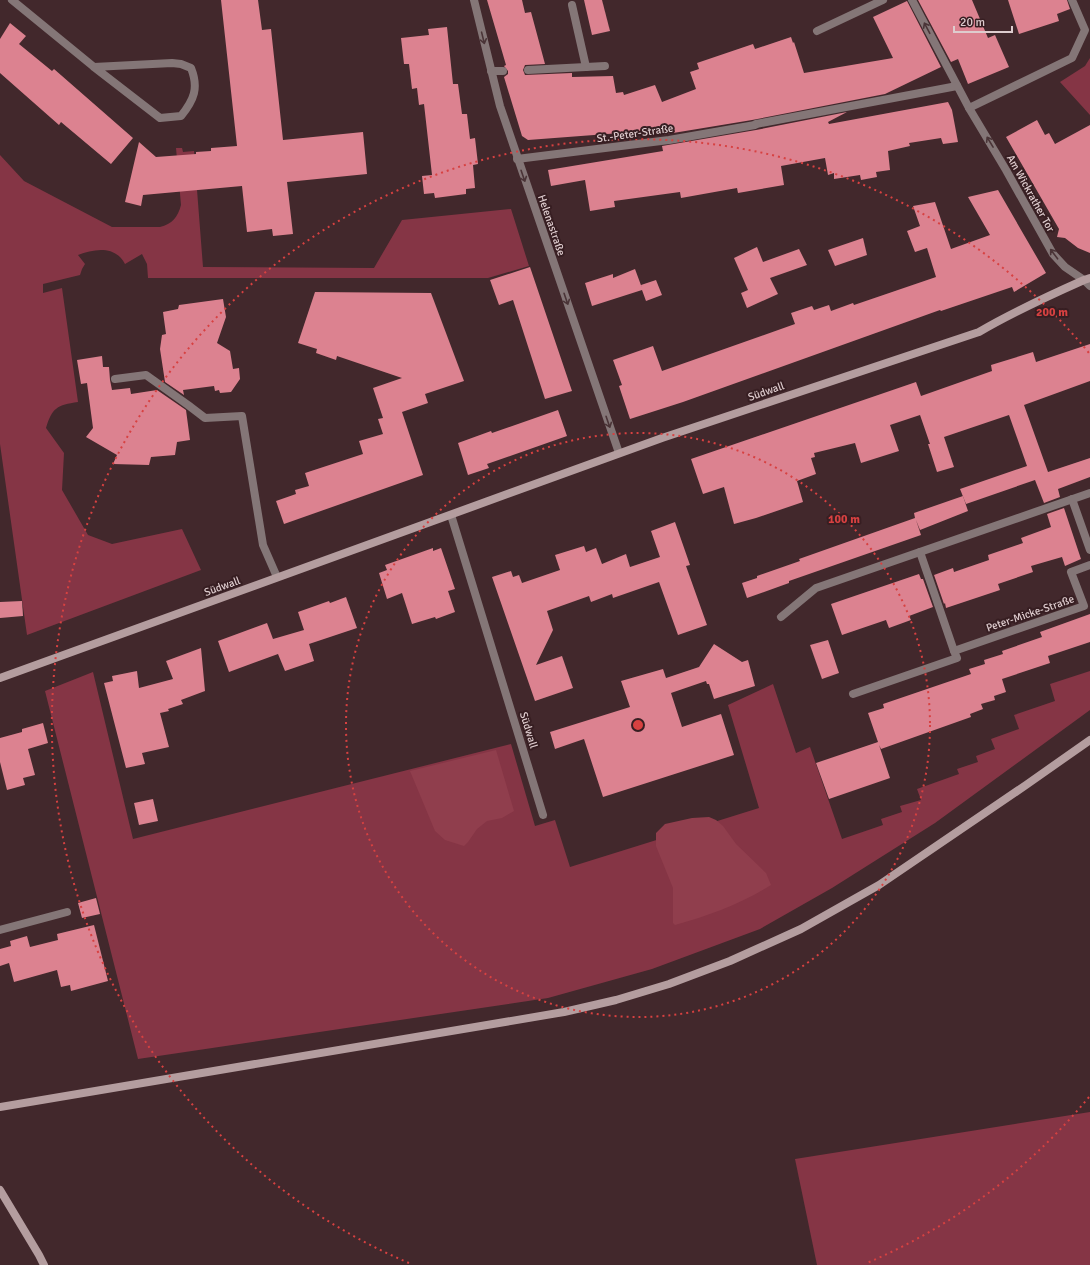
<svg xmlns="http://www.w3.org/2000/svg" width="1090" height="1265" font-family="Signika,sans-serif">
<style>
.green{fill:#853545}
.forest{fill:#903e4d}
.building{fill:#dc8290}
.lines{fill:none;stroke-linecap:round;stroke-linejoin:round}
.lane{stroke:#847677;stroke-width:8}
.street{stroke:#847677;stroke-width:8}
.secondary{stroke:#b49d9f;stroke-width:8}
.oneway{stroke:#4a3437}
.ring{fill:none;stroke:#d74141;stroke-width:2;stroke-dasharray:2 4}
.labels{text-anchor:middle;stroke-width:4;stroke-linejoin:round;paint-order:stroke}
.street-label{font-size:11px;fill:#deccce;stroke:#371e22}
.centre{fill:#d74141;stroke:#371e22;stroke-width:2}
.ring-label{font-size:12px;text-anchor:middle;font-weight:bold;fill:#d74141;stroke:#371e22;stroke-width:4;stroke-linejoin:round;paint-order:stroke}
</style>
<rect width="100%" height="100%" fill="#42282c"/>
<!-- green -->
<g class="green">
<path d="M 1090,58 L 1090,115 L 1060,82 L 1085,66 Z"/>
<path d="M 176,148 L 182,148 L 183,152 L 194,151 L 203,267 L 374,268 L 402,220 L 511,209 L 529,266 L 488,278 L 148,278 L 147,264 L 142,254 L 125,264 C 115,245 94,249 78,255 L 85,264 L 82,269 L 80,275 L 43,284 L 43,293 L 62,288 L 78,402 C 57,405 52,408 46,428 L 64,453 L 62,490 L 88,535 L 112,544 L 182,529 L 201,570 L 27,635 L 0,444 L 0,155 L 24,181 L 112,227 L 160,227 C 172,224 178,217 181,205 Z"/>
<path d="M 1090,671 L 1090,710 L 935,823 L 832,888 L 760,929 L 652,969 L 548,998 L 138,1059 L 45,691 L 93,672 L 133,839 L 511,744 L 535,826 L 555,820 L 570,867 L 759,808 L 728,705 L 773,684 L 796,753 L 810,747 L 842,839 L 883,825 L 881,819 L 902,812 L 900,806 L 921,800 L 917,789 L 959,774 L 957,769 L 978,762 L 976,756 L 995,749 L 991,739 L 1019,729 L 1014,715 L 1055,701 L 1050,684 Z"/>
<path d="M 1090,1112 L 1090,1265 L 817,1265 L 795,1159 Z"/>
</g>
<!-- forest -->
<g class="forest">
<path d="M 496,750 L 514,811 L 502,818 L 487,821 L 477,829 L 468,842 L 464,846 L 445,840 L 435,831 L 410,771 Z"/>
<path d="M 709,817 L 716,820 L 723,826 L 736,844 L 766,873 L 771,885 C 740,904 710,915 675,925 L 673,923 L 673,888 L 656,846 L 656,833 L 665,824 L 692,818 Z"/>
</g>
<!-- building -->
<g class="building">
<path d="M 221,0 L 258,0 L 262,30 L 271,29 L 283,140 L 363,132 L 367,174 L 287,182 L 293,234 L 273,236 L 272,229 L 247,232 L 242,186 L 143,195 L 141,206 L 125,202 L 139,142 L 156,157 L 196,154 L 196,152 L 211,151 L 211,148 L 237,146 Z"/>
<path d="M 487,0 L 522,0 L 525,13 L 531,12 L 545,64 L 525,65 L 523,70 L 525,75 L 572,73 L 572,77 L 613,76 L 616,93 L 623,92 L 624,95 L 655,85 L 662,102 L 696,89 L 690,72 L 699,69 L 697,63 L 753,44 L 755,49 L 791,37 L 793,43 L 794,42 L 804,73 L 893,58 L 873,17 L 907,1 L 941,67 L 885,94 L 752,120 L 661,135 L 660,130 L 528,140 L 522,136 L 504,77 L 508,74 L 508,71 L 504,66 L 506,65 Z"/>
<path d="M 584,0 L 602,0 L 610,31 L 592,35 Z"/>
<path d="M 918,0 L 972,0 L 988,38 L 995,35 L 1009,67 L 968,84 L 958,59 L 951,62 Z"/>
<path d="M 1008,0 L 1067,0 L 1070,9 L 1057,14 L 1059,21 L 1019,34 Z"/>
<path d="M 10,23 L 26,36 L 19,44 L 52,71 L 54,69 L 133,138 L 111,164 L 61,122 L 59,125 L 0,73 L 0,39 Z"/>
<path d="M 447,27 L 453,84 L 458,84 L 462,114 L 467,114 L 470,139 L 475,138 L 478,164 L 473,165 L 475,188 L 466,189 L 466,194 L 435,198 L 434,193 L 424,194 L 422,176 L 432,175 L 424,104 L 419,105 L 417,88 L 412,89 L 409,64 L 404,64 L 401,38 L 429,35 L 428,29 Z"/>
<path d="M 948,102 L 952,110 L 958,142 L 943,144 L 941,138 L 909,143 L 910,146 L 888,151 L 890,170 L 876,172 L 877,177 L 861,180 L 860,175 L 834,179 L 834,173 L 828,175 L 825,158 L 781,166 L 784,185 L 738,193 L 737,188 L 681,198 L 680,192 L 614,201 L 615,207 L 590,211 L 585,180 L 551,186 L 548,170 L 663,151 L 662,146 L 756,130 L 847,112 L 828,122 L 829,124 Z"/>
<path d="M 1037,120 L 1045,135 L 1049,133 L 1055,144 L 1090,125 L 1090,253 L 1078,248 L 1065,238 L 1057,237 L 1059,229 L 1006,137 Z"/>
<path d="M 998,190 L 1046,273 L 1014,292 L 1012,287 L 941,311 L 940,310 L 683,402 L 630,419 L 619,386 L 622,385 L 613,360 L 653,346 L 662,371 L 795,324 L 791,313 L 812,306 L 814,310 L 829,305 L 831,311 L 853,303 L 854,305 L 936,277 L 927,248 L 915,252 L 907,231 L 920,226 L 913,206 L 935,202 L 951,249 L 990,235 L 968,197 Z"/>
<path d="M 863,238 L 867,255 L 835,266 L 828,250 Z"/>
<path d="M 757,247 L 763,262 L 799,249 L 807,265 L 770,278 L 778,294 L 747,308 L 741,293 L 748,290 L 734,258 Z"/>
<path d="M 530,267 L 572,391 L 545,399 L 513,300 L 499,305 L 490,280 Z"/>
<path d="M 635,269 L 642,288 L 641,285 L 656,280 L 662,295 L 646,301 L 642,290 L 592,306 L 585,283 L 613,274 L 613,278 Z"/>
<path d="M 315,292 L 431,293 L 464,381 L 425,394 L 428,403 L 402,412 L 423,475 L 284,524 L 276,501 L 296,494 L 295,490 L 309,486 L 305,473 L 363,454 L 359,441 L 383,434 L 378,419 L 383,418 L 373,388 L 402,378 L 337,356 L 336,360 L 316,353 L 317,349 L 298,343 Z"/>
<path d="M 223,299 L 226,317 L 217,343 L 230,351 L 233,369 L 239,368 L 240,379 L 231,392 L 220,393 L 219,390 L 215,391 L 214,386 L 183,390 L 184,395 L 165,382 L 160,349 L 162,335 L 166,334 L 163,312 L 178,309 L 179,305 Z"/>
<path d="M 1090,344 L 1090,381 L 1024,405 L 1048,472 L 1090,458 L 1090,477 L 1058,489 L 1060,497 L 1044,503 L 1035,480 L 966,504 L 960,489 L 1027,466 L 1009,415 L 944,437 L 954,467 L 937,472 L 928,444 L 930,444 L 920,415 L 890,425 L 899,451 L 861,463 L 855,443 L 814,453 L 815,457 L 811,458 L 816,474 L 797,481 L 803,502 L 756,518 L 734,524 L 724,487 L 703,494 L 691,459 L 916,382 L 921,396 L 992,371 L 991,365 L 1033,352 L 1036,362 Z"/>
<path d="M 102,356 L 103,367 L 109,367 L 110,380 L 112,390 L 130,388 L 131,394 L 157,390 L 186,410 L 190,440 L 177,442 L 175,455 L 151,457 L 149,465 L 113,464 L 117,455 L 86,437 L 93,428 L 87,383 L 81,384 L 77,360 Z"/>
<path d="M 558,410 L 567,436 L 487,464 L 489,468 L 468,475 L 458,443 L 491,431 L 492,433 Z"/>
<path d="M 963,496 L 968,511 L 920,530 L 916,520 L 921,535 L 789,581 L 789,583 L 747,598 L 742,583 L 757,578 L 757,576 L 800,561 L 799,559 L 915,518 L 914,513 Z"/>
<path d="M 1064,508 L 1081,559 L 1065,566 L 1062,557 L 1031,566 L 1033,572 L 998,584 L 1000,590 L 946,608 L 945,603 L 944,604 L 934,575 L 953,568 L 954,572 L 989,560 L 988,555 L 1023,543 L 1021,538 L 1051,527 L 1047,514 Z"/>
<path d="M 675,522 L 690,565 L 686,566 L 707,625 L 678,635 L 659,582 L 613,598 L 612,594 L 591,602 L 589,596 L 547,611 L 553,630 L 536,665 L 562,656 L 573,688 L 535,701 L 492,577 L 511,571 L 513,577 L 519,575 L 522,583 L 560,570 L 555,555 L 584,546 L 586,552 L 596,548 L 602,564 L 626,554 L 630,567 L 660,557 L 651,531 Z"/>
<path d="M 433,548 L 433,551 L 441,548 L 455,589 L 448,591 L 455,612 L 436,619 L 435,617 L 412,624 L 402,593 L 387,599 L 379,573 L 387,570 L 385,565 Z"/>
<path d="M 919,574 L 921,579 L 923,579 L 933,607 L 909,616 L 911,620 L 889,628 L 886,620 L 842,635 L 831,604 Z"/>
<path d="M 346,597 L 357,628 L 309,644 L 314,661 L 285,671 L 278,654 L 229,672 L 218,641 L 267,623 L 273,639 L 304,630 L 298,612 L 329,601 L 330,603 Z"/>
<path d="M 22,601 L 23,616 L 0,618 L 0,602 Z"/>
<path d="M 1090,614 L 1090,642 L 1048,656 L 1050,663 L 1002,679 L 1006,692 L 994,696 L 995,700 L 981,704 L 983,709 L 970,714 L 971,717 L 881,749 L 879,745 L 890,778 L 829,799 L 816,763 L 878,742 L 868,713 L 884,708 L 883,704 L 971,674 L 969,669 L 985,664 L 984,660 L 1003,654 L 1002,651 L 1042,637 L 1040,632 Z"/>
<path d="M 828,640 L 839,673 L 822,679 L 810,645 Z"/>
<path d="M 714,644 L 742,662 L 748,660 L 755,686 L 714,699 L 709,684 L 707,684 L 706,681 L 671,693 L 682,727 L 721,714 L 734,755 L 603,797 L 584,739 L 555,749 L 550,732 L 630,707 L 621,681 L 663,669 L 666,678 L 699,667 Z"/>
<path d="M 201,648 L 205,691 L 181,700 L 183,704 L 168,709 L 169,711 L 160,713 L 169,747 L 142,753 L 145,764 L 126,768 L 104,683 L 113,681 L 112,676 L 137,671 L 139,688 L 173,679 L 166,661 Z"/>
<path d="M 43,723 L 48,743 L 28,749 L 35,775 L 23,778 L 25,785 L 7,790 L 0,762 L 0,738 L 22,732 L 22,729 Z"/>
<path d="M 153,799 L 158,821 L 139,825 L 134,803 Z"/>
<path d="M 96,898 L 100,914 L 82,918 L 78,903 Z"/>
<path d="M 94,925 L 108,981 L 71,991 L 70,985 L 61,987 L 57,970 L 14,982 L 9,963 L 0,966 L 0,949 L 11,946 L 10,941 L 27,936 L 30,947 L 58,940 L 57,934 Z"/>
</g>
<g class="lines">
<!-- lane -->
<g class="lane">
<path d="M 572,5 L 586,67"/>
<path d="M 817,31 L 883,0"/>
<path d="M 528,70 L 605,66"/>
<path d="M 491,71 L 503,71"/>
<path d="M 115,379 L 146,375 L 188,405 L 205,418 L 242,416 L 263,545 L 277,577"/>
<path d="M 1072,499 L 1090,550"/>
<path d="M 451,515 L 543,815"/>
<path d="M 920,552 L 954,651"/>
<path d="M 853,694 L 957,658 L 954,651 L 1084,606 L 1071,572 L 1090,565"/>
<path d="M 0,930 L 67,912"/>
</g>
<!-- street -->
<g class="street">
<path d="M 12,0 L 94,67 L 160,118 L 181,116 C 194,100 199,88 191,68 L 181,64 L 172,63 L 94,67"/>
<path d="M 474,0 L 500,106 L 619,453"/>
<path d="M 912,0 L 969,108 L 1006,170 L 1053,254 L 1065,267 L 1084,280 L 1090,286"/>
<path d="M 969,108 L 1072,58 L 1085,30 L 1072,0"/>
<path d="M 756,124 L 957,86"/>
<path d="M 517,159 L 669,140 L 755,125"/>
<path d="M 781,617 L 816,588 L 1090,493"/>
</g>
<!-- secondary -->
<g class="secondary">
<path d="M 0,678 L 662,438 L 979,332 C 1013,312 1048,296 1084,280 L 1090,278"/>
<path d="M 0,1107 L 564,1012 L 616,1000 L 669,984 L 730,961 L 801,929 L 879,885 L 1026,785 L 1090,740"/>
<path d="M 0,1190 L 39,1255 L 44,1265"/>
</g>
</g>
<!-- one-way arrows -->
<defs><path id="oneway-shaft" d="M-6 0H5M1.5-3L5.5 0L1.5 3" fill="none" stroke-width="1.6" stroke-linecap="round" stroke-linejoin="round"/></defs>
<g class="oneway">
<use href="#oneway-shaft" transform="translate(927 28) rotate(-118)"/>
<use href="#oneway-shaft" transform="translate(483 38) rotate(76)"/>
<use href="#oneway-shaft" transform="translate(990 142) rotate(-121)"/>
<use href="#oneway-shaft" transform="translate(523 176) rotate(71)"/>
<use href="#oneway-shaft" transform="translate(1054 254) rotate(-127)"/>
<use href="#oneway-shaft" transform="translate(566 299) rotate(71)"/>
<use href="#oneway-shaft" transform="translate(608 422) rotate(71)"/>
</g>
<!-- distance rings -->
<g class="ring">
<circle cx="638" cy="725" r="292"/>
<path d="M1089 1097A585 585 0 0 1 867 1263M409 1263A585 585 0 1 1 1089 353"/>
</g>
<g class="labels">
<!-- street labels -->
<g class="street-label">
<text transform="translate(635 133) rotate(-8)" y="4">St.-Peter-Straße</text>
<text transform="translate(1031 193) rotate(61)" y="4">Am Wickrather Tor</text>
<text transform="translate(552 225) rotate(71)" y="4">Helenastraße</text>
<text transform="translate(766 391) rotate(-19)" y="4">Südwall</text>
<text transform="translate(222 586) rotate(-20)" y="4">Südwall</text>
<text transform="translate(1030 613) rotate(-19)" y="4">Peter-Micke-Straße</text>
<text transform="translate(529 730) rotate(73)" y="4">Südwall</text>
</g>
</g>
<circle cx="638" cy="725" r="6" class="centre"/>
<g class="ring-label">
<text x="1052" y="316">200 m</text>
<text x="844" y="523">100 m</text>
</g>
<!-- scale -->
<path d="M954 26v6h58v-6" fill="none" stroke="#deccce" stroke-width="2"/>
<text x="960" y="26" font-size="12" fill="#deccce" stroke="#371e22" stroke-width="3" paint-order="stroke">20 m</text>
</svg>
